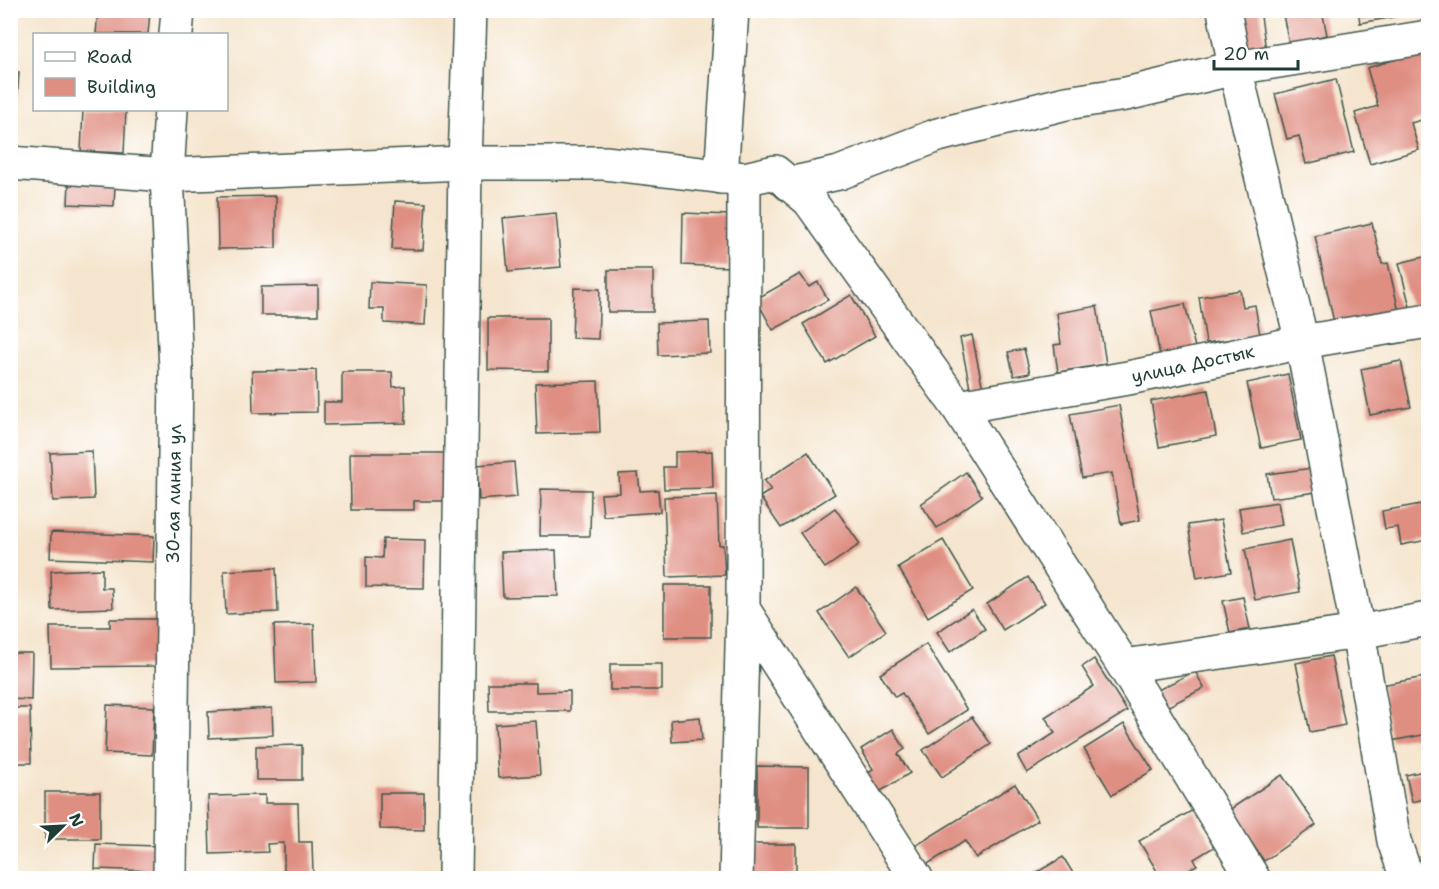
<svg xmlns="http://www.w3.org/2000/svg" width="1439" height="889" font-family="'Shantell Sans',sans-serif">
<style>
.building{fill:#df8e82}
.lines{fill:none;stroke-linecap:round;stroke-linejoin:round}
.street-casing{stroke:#3f564b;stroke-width:36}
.street{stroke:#fff;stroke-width:33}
.labels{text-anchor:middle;stroke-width:4.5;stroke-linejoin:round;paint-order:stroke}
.street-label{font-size:18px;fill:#1f3d34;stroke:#fff}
</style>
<rect width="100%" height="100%" fill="#fff"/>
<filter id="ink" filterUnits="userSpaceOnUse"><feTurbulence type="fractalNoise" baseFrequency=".0167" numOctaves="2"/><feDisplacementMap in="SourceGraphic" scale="12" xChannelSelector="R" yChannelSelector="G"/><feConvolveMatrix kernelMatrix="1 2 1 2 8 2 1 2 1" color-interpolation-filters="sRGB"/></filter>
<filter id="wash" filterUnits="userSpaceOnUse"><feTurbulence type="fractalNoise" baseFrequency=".008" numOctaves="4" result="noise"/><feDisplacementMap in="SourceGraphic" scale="24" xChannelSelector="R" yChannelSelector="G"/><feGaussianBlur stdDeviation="1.35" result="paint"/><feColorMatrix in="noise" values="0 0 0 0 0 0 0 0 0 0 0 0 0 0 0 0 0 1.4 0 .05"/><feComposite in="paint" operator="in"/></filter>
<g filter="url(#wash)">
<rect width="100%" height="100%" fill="#f5e5ce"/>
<g id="blocks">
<!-- building -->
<g class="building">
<path d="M 98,10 L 150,12 L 148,34 L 96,34 Z"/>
<path d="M 1241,10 L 1260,10 L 1266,50 L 1248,53 Z"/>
<path d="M 1282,10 L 1322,10 L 1327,35 L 1289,44 Z"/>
<path d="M 1358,10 L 1404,10 L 1404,15 L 1360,23 Z"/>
<path d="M 1423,51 L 1428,70 L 1428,118 L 1411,123 L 1419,150 L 1370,164 L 1355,113 L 1378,106 L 1367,68 Z"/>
<path d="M 10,72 L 19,72 L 16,115 L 10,115 Z"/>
<path d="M 1336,79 L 1354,152 L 1306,164 L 1299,136 L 1287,139 L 1275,94 Z"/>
<path d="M 83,110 L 126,110 L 124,153 L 81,151 Z"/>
<path d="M 69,182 L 115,183 L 114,206 L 68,204 Z"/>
<path d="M 276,196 L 276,248 L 218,249 L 217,197 Z"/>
<path d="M 395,201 L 426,203 L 423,250 L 392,249 Z"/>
<path d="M 556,213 L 561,267 L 508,272 L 503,218 Z"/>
<path d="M 683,213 L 729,215 L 728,267 L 682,265 Z"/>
<path d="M 1372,223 L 1382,264 L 1388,263 L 1399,312 L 1335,327 L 1315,236 Z"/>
<path d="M 1428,256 L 1428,311 L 1412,315 L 1399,263 Z"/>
<rect x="608" y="270" width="45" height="42"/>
<path d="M 800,274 L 809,287 L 818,282 L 828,300 L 773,330 L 756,299 Z"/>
<path d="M 370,282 L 427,285 L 425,325 L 384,323 L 384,309 L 369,309 Z"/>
<path d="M 318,286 L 318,315 L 261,315 L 261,287 Z"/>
<path d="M 574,288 L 600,289 L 598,339 L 572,338 Z"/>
<path d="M 1240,290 L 1243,307 L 1255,305 L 1260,335 L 1206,343 L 1199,297 Z"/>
<path d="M 851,295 L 875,336 L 827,364 L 803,324 Z"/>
<path d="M 1185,304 L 1196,352 L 1161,360 L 1151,311 Z"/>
<path d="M 1097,306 L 1106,364 L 1058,372 L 1054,345 L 1061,344 L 1057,313 Z"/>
<path d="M 488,318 L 548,318 L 548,371 L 488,370 Z"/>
<path d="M 709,321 L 710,353 L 658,355 L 657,323 Z"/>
<path d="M 972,335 L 984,394 L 972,397 L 960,338 Z"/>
<path d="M 1024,349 L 1030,373 L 1014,376 L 1008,352 Z"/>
<path d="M 1401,361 L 1411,407 L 1370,415 L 1361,369 Z"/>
<path d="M 316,370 L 317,412 L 253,413 L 252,371 Z"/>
<path d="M 342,372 L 392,372 L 393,387 L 405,386 L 406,423 L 324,425 L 324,402 L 342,402 Z"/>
<path d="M 1288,374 L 1301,440 L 1261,448 L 1247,383 Z"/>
<path d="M 598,381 L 600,432 L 537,434 L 535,383 Z"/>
<path d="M 1208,390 L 1216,436 L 1159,447 L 1151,401 Z"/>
<path d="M 1119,405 L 1140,520 L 1121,524 L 1112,473 L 1082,478 L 1070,414 Z"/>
<path d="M 92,451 L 94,499 L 53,501 L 50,453 Z"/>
<path d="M 712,451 L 713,488 L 664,489 L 663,467 L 675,467 L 675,452 Z"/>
<path d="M 808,452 L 835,494 L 781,528 L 760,497 L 771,490 L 764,481 Z"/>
<path d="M 350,453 L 448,453 L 449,501 L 414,501 L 414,510 L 351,510 Z"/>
<path d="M 514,462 L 517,497 L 479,500 L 477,465 Z"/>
<path d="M 1313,468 L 1317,492 L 1271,498 L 1267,474 Z"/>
<path d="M 966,472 L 982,496 L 937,528 L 921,504 Z"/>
<path d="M 638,473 L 640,491 L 658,490 L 660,512 L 603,516 L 601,494 L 620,493 L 619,474 Z"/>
<path d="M 541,489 L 591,490 L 590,536 L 540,536 Z"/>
<path d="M 717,495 L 719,545 L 723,545 L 725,575 L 667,577 L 664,497 Z"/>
<path d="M 1278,502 L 1282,525 L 1243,532 L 1239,508 Z"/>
<path d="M 1427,503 L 1428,540 L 1401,545 L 1398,527 L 1385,529 L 1382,511 Z"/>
<path d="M 835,508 L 860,544 L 825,568 L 800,533 Z"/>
<path d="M 1221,520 L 1231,572 L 1197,578 L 1188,525 Z"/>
<path d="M 51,532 L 154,536 L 153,562 L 50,558 Z"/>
<path d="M 383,539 L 425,540 L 424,588 L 366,587 L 366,557 L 382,558 Z"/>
<path d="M 943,540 L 973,590 L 928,617 L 898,567 Z"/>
<path d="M 1290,540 L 1300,592 L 1255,600 L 1245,549 Z"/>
<path d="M 556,550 L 558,596 L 503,597 L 501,552 Z"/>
<path d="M 276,568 L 278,612 L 226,614 L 224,571 Z"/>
<path d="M 102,569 L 102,588 L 112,588 L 113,608 L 52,610 L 51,571 Z"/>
<path d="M 1028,577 L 1045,603 L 1003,630 L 987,604 Z"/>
<rect x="664" y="585" width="47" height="52"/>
<path d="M 856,587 L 886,631 L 849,657 L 819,613 Z"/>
<path d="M 1243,597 L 1250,629 L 1230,633 L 1223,601 Z"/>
<path d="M 972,609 L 985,629 L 950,652 L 937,632 Z"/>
<path d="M 110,619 L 160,619 L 160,666 L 51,667 L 50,627 L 110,627 Z"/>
<path d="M 314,624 L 316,682 L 276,683 L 274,625 Z"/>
<path d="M 926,644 L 967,710 L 929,734 L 902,693 L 895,697 L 880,674 Z"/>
<path d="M 10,653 L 32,653 L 31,700 L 10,699 Z"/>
<path d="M 1331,656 L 1345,725 L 1310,732 L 1296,663 Z"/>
<path d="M 1094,659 L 1127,711 L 1027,773 L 1018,757 L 1055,733 L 1045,717 L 1094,686 L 1082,667 Z"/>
<rect x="610" y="664" width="52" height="26"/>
<path d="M 1195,671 L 1204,688 L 1161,710 L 1152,693 Z"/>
<path d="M 1425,677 L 1428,699 L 1428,734 L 1391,741 L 1381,685 Z"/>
<path d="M 488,683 L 536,683 L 536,692 L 570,691 L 570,711 L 489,711 Z"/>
<path d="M 107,705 L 154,707 L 152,755 L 105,753 Z"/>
<path d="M 10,708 L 30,708 L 31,763 L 10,763 Z"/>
<path d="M 272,708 L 273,735 L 209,738 L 208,712 Z"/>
<path d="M 700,717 L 702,740 L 672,742 L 671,720 Z"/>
<path d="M 972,717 L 991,744 L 942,777 L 923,750 Z"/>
<path d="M 536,721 L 540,775 L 498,778 L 495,724 Z"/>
<path d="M 1124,724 L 1153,770 L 1112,795 L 1084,749 Z"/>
<path d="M 893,729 L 905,749 L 898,754 L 910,773 L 873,796 L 861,777 L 873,769 L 861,749 Z"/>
<path d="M 302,745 L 302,780 L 256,780 L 256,746 Z"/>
<path d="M 757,766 L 809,767 L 809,828 L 757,828 Z"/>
<path d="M 1428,770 L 1428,798 L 1412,802 L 1406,775 Z"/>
<path d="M 1282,775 L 1316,825 L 1264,861 L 1229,810 Z"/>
<path d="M 1015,784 L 1038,820 L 976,858 L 965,841 L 926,865 L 915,846 Z"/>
<rect x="45" y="792" width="55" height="47"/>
<path d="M 380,793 L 424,793 L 424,830 L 380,829 Z"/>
<path d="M 265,795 L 265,803 L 298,803 L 299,842 L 312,842 L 313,874 L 284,875 L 284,843 L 267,844 L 268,852 L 210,854 L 208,796 Z"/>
<path d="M 1193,810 L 1214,847 L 1194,859 L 1197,865 L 1172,878 L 1161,878 L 1139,841 Z"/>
<path d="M 96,844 L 157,846 L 156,871 L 95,869 Z"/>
<path d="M 751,844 L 796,844 L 796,878 L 750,878 Z"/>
<path d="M 1063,857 L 1076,878 L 1027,878 Z"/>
<path d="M 162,875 L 162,878 L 88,878 L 88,877 Z"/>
</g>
</g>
</g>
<g filter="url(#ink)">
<use href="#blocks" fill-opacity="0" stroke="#3f564b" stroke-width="1.5"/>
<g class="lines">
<defs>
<g id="street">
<path d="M 1224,10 L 1235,68 L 1302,342 L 1358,632 L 1394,841 L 1407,878"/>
<path d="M 176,34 L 178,10"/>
<path d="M 10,163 L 167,175 L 465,163 L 605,163 L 744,179 L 775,172 L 809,200 L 958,407 L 1124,666 L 1253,878"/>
<path d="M 721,177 L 732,10"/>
<path d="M 789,184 L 839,173 L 938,135 L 1066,103 L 1126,94 L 1235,68 L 1428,37"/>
<path d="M 958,407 L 1128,378 L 1302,342 L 1428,321"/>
<path d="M 743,609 L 916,878"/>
<path d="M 1124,666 L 1358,632 L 1428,619"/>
<path d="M 170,878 L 176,369 L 167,175 L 171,110"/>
<path d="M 455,878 L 465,163 L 470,10"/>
<path d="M 736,878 L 743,609 L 744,179"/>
</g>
</defs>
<!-- street casing -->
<use href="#street" class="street-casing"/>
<!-- street -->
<use href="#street" class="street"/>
</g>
</g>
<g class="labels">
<!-- street labels -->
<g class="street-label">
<text transform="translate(1193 364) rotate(-12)" y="6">улица Достык</text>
<text transform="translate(174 494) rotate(-89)" y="6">30-ая линия ул</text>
</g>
</g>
<!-- margin -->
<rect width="1439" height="889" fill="none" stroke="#fff" stroke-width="36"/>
<!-- legend -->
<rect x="33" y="33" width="195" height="78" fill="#ffffff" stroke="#a5b1ae" stroke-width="1.5"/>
<rect x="45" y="52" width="30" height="9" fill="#ffffff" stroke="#a5b1ae" stroke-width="1.5"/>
<text x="87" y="63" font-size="18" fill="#1f3d34">Road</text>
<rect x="45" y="78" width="30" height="18" fill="#df8e82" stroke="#a5b1ae" stroke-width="1.5"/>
<text x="87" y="93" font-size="18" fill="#1f3d34">Building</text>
<!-- north arrow -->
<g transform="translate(63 826) rotate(66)" stroke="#ffffff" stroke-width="4.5" paint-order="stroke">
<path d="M0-4.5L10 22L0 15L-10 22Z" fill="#1f3d34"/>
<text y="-9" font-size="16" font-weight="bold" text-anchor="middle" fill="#1f3d34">N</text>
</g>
<!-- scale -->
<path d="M1214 60v9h84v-9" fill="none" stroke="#1f3d34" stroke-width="3"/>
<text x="1223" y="60" font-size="18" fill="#1f3d34" stroke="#ffffff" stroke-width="4.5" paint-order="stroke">20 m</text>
</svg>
